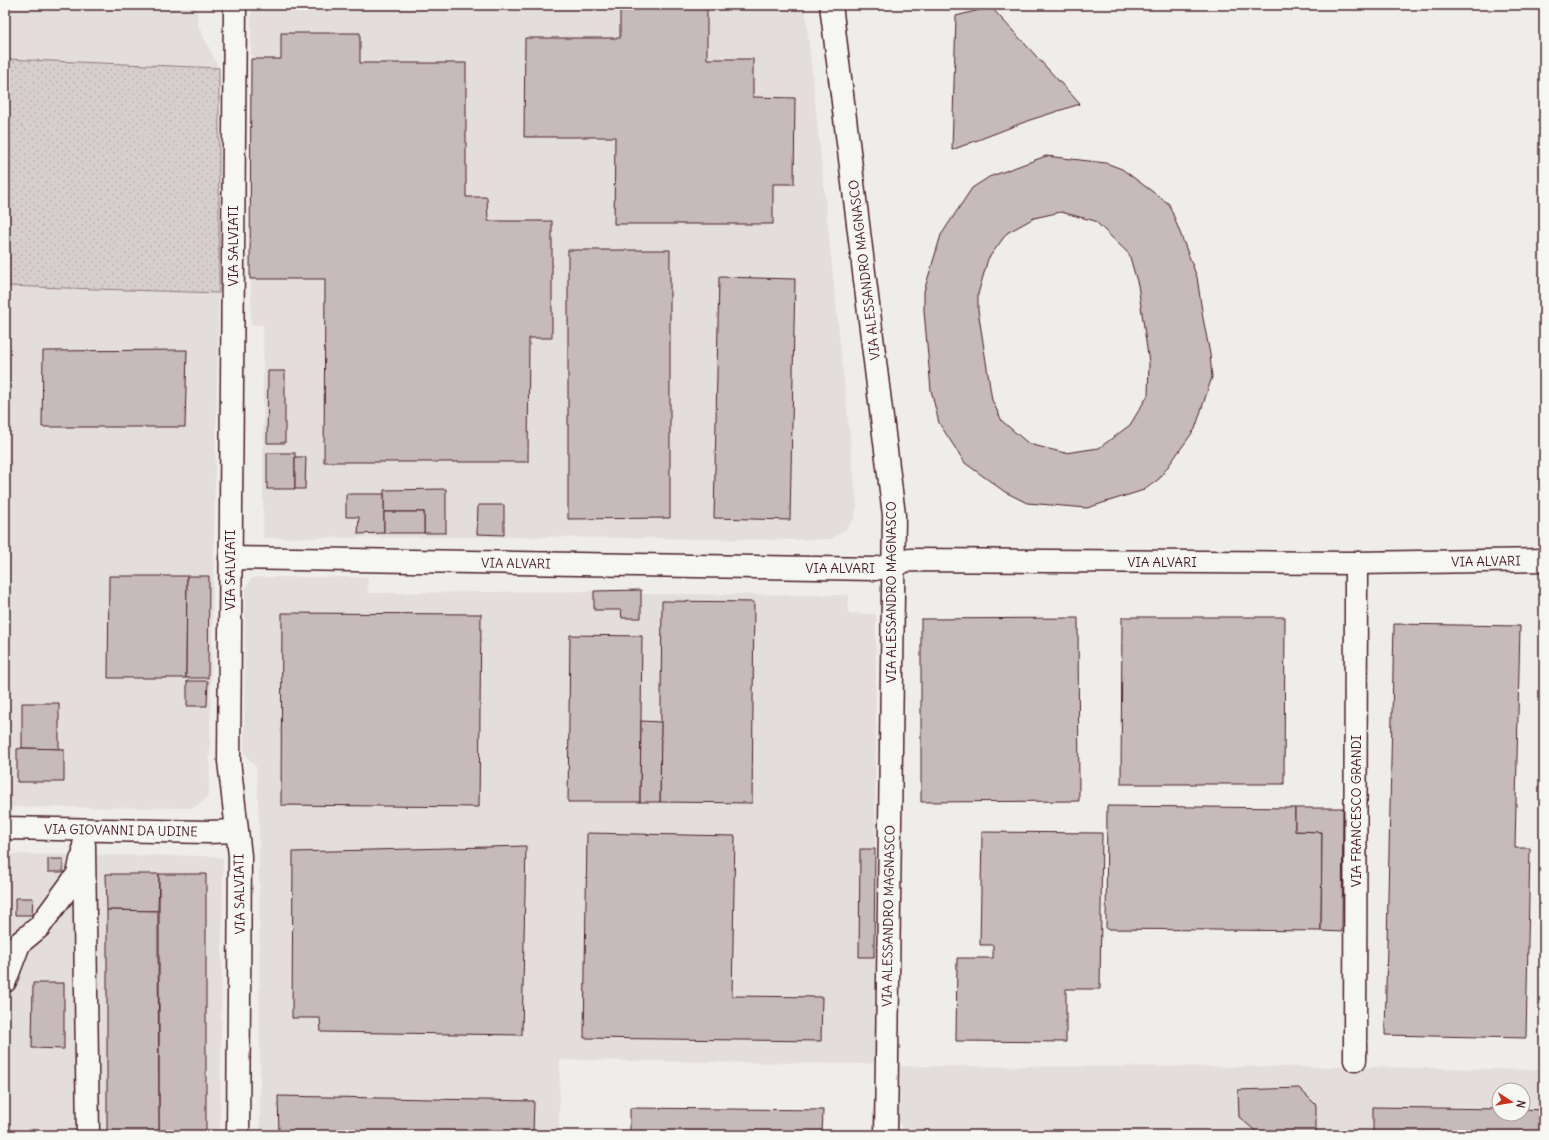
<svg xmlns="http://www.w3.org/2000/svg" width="1549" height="1140" font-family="Delius,sans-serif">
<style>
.built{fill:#e3dedc;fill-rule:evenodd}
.grass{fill:url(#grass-dots);stroke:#90777c}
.building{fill:#c6babb;stroke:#4a1f2b;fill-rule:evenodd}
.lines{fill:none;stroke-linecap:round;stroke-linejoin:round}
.minor-casing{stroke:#4a1f2b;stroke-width:25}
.minor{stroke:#f6f6f2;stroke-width:22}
.labels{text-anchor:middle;stroke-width:3;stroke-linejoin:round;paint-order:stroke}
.street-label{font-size:13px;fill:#4a1f2b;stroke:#f6f6f2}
</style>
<defs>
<pattern id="grass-dots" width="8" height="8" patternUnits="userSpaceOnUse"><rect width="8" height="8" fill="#d7cfce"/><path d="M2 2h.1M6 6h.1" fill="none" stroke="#bab1b1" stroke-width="1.8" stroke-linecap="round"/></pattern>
</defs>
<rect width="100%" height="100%" fill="#efedea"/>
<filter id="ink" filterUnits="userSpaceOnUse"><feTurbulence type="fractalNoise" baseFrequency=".025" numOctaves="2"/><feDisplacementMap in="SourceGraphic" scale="8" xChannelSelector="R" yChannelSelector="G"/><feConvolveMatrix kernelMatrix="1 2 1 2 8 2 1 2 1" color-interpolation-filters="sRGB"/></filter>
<g filter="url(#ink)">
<!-- built -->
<g class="built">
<path d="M 5,5 L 197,5 L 198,25 L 219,68 L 5,59 Z"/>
<path d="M 251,5 L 805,5 L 857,506 L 854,519 L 846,529 L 832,539 L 788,540 L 550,537 L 263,538 L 263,325 L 251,325 Z"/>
<path d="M 5,286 L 219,293 L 209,793 L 203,802 L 193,808 L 5,807 Z"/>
<path d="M 258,577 L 368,577 L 368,593 L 593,591 L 641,590 L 642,594 L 849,595 L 848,613 L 876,614 L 875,1062 L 867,1064 L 560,1060 L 559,1135 L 260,1135 L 259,821 L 256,767 L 244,754 L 245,590 L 251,579 Z"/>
<path d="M 5,854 L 211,856 L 223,858 L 220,1135 L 5,1135 Z"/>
<path d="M 900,1066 L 1372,1067 L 1544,1070 L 1544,1135 L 909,1135 L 902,1127 L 899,1121 ZM 1499,1090 L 1523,1090 L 1523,1114 L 1499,1114 Z"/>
</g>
<!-- grass -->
<path class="grass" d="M 5,59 L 219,68 L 219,293 L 5,286 Z"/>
<!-- building -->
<g class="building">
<path d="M 620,5 L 707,5 L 707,59 L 753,59 L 753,97 L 795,98 L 794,184 L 773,184 L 773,224 L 614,224 L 615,137 L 524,137 L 525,38 L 620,38 Z"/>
<path d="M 991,7 L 1080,104 L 1030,120 L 952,150 L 956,16 Z"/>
<path d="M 281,33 L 360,33 L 360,63 L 466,63 L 466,197 L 487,197 L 488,221 L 552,221 L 552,338 L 529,338 L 528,462 L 324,462 L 325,279 L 250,279 L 251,59 L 281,59 Z"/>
<path d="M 1046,156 L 1106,163 L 1122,169 L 1169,204 L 1197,277 L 1203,318 L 1210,354 L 1212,377 L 1195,429 L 1159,479 L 1144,490 L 1087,508 L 1027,503 L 1005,492 L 965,463 L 939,423 L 931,390 L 924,311 L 924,291 L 941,235 L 972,188 L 989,177 ZM 1061,212 L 1095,221 L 1129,254 L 1138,285 L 1149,363 L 1148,395 L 1130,425 L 1099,448 L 1065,453 L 1029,444 L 1002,421 L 992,400 L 978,310 L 978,294 L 988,259 L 1007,233 L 1034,218 Z"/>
<path d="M 568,250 L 670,250 L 670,518 L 568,519 Z"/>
<path d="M 719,277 L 795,279 L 790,520 L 714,518 Z"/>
<path d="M 187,350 L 185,427 L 42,427 L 43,351 Z"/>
<path d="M 268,371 L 285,371 L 285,443 L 267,443 Z"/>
<rect x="267" y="453" width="28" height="36"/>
<path d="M 295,457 L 306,457 L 305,489 L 295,489 Z"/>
<path d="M 446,489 L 446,533 L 424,533 L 424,512 L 384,512 L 384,490 Z"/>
<path d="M 346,494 L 384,494 L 384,533 L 358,534 L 359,517 L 346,517 Z"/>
<path d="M 478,505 L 504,505 L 504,535 L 477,534 Z"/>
<rect x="384" y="512" width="40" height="21"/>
<path d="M 109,576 L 187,576 L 186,678 L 108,678 Z"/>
<path d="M 187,576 L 209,576 L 208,678 L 186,678 Z"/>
<path d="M 641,590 L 641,618 L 622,618 L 621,610 L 594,610 L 594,591 Z"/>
<path d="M 662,601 L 754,602 L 752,803 L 660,802 Z"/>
<path d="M 282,613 L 481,614 L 479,807 L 281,805 Z"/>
<path d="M 1122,617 L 1285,617 L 1284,784 L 1121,784 Z"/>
<path d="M 1078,618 L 1079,801 L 921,802 L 921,619 Z"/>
<path d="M 1394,624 L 1520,626 L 1515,848 L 1530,848 L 1526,1038 L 1385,1035 Z"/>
<path d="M 570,635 L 642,636 L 640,802 L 568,802 Z"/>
<path d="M 187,681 L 208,681 L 207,706 L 187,706 Z"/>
<path d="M 22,703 L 59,703 L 59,749 L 22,748 Z"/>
<path d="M 641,721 L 661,722 L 660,802 L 640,802 Z"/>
<path d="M 22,748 L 64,749 L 64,782 L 17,782 L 17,749 Z"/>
<path d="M 1107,806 L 1295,808 L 1295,831 L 1322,832 L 1321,931 L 1106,929 Z"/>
<path d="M 1295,808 L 1343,808 L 1342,932 L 1321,931 L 1322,832 L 1295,831 Z"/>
<path d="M 982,832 L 1102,833 L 1100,989 L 1066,989 L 1066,1042 L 956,1041 L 957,958 L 993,958 L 993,945 L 980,945 Z"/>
<path d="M 587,833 L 735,836 L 732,996 L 822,997 L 821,1041 L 584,1038 Z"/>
<path d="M 526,846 L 522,1035 L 321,1032 L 320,1018 L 292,1018 L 293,852 Z"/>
<path d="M 860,849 L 875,849 L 874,957 L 859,957 Z"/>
<rect x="48" y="859" width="15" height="13"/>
<path d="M 106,874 L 159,874 L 158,911 L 107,910 Z"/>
<rect x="159" y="874" width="47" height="261"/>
<path d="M 15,898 L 33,898 L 32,915 L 15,915 Z"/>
<path d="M 107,910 L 158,911 L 159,1135 L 107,1135 Z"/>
<path d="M 33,983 L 64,983 L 64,1049 L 32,1048 Z"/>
<path d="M 1299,1088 L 1316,1105 L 1316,1135 L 1260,1135 L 1239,1117 L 1238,1090 Z"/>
<path d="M 278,1096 L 534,1101 L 533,1135 L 279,1135 Z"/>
<path d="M 1373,1107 L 1499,1109 L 1499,1114 L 1523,1114 L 1523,1109 L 1544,1110 L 1544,1135 L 1373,1135 Z"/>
<path d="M 630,1108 L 823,1110 L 822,1135 L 630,1135 Z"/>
</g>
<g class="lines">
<defs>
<g id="minor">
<path d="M 235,5 L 229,761 L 240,856 L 238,1135"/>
<path d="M 831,5 L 894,515 L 886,1135"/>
<path d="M 230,558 L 875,569 L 910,560 L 1356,563 L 1544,560"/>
<path d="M 5,828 L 208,832 L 236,831"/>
<path d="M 84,845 L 88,1135"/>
<path d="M 5,955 L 39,927 L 78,874 L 81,860"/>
<path d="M 5,981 L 19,944"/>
<path d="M 1355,1060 L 1356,563"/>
</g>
</defs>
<!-- minor casing -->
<use href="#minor" class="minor-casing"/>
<!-- minor -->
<use href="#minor" class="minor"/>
</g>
</g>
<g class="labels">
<!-- street labels -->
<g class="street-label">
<text transform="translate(233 246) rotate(-90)" y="5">VIA SALVIATI</text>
<text transform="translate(864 270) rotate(-97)" y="5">VIA ALESSANDRO MAGNASCO</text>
<text transform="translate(1486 561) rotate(-1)" y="5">VIA ALVARI</text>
<text x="1162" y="567">VIA ALVARI</text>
<text transform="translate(516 563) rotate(1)" y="5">VIA ALVARI</text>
<text x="840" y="573">VIA ALVARI</text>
<text transform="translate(230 570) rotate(-90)" y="5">VIA SALVIATI</text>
<text transform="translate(891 592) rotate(-90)" y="5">VIA ALESSANDRO MAGNASCO</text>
<text transform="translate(1356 811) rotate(-90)" y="5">VIA FRANCESCO GRANDI</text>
<text transform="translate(121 830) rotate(1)" y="5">VIA GIOVANNI DA UDINE</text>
<text transform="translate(239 894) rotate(-91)" y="5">VIA SALVIATI</text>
<text transform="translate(888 916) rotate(-89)" y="5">VIA ALESSANDRO MAGNASCO</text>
</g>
</g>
<!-- margin -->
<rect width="1549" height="1140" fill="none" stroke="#f6f6f2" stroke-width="20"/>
<rect x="10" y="10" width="1529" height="1120" fill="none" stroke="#4a1f2b" stroke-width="1.5" filter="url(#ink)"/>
<!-- north arrow -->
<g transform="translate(1511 1102) rotate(102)"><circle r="19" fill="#f6f6f2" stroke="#b1a0a2"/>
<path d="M0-3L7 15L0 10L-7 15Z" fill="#c8321e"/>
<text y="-6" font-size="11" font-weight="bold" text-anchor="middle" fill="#4a1f2b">N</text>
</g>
</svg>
